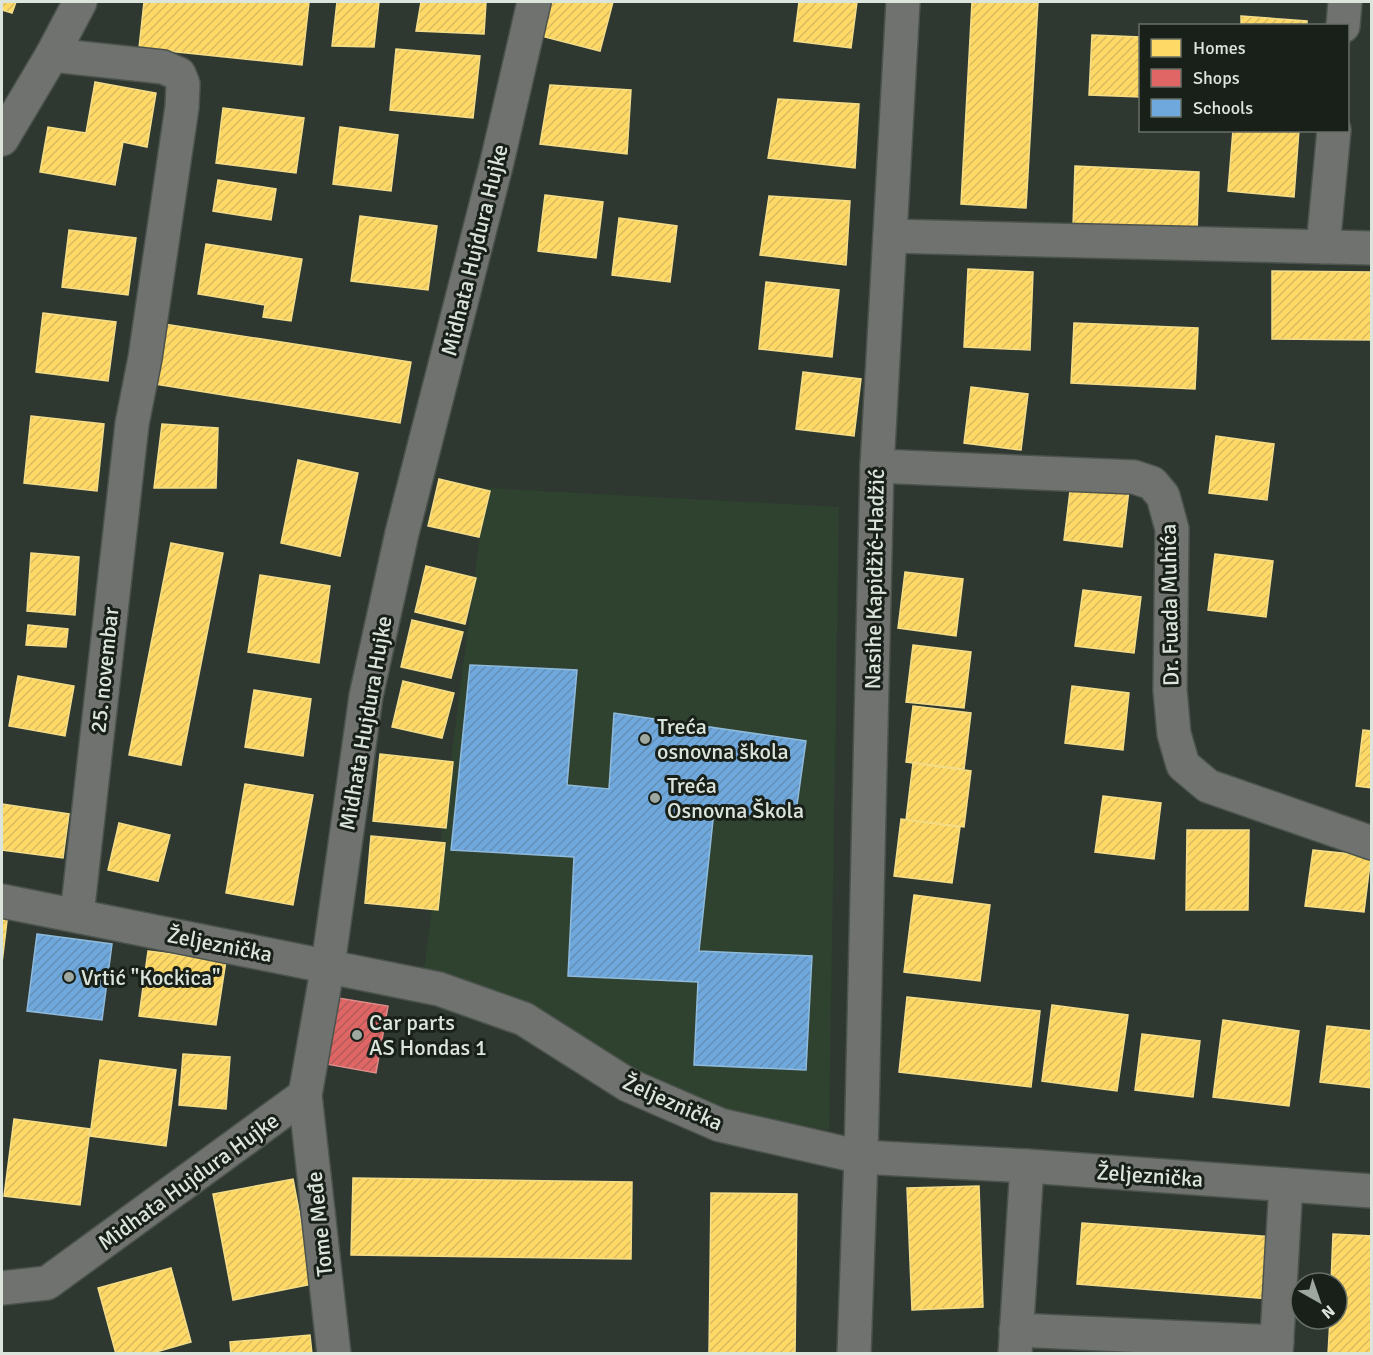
<svg xmlns="http://www.w3.org/2000/svg" width="1373" height="1355" font-family="Signika,sans-serif">
<style>
.built{fill:#2e422f}
.homes{fill:url(#homes-hatch);stroke:#f4dd89;stroke-width:1.5}
.shops{fill:url(#shops-hatch);stroke:#de8c89;stroke-width:1.5}
.schools{fill:url(#schools-hatch);stroke:#8fbadc;stroke-width:1.5}
.lines{fill:none;stroke-linecap:round;stroke-linejoin:round}
.street-casing{stroke:#4b534c;stroke-width:36}
.street{stroke:#6f726f;stroke-width:33}
.poi-dot{fill:#9ea8a0;stroke:#192019;stroke-width:2}
.labels{text-anchor:middle;stroke-width:6;stroke-linejoin:round;paint-order:stroke}
.street-label{font-size:22px;fill:#dbe5dc;stroke:#192019}
.poi-label{font-size:22px;fill:#dbe5dc;stroke:#192019;text-anchor:start}
</style>
<defs>
<pattern id="homes-hatch" width="6" height="6" patternUnits="userSpaceOnUse" patternTransform="scale(1.5)"><rect width="6" height="6" fill="#ffd966"/><path d="M-1 1l2-2M0 6l6-6M5 7l2-2" fill="none" stroke="#d9bb5f"/></pattern>
<pattern id="shops-hatch" width="6" height="6" patternUnits="userSpaceOnUse" patternTransform="scale(1.5)"><rect width="6" height="6" fill="#e06666"/><path d="M-1 1l2-2M0 6l6-6M5 7l2-2" fill="none" stroke="#b15c5b"/></pattern>
<pattern id="schools-hatch" width="6" height="6" patternUnits="userSpaceOnUse" patternTransform="scale(1.5)"><rect width="6" height="6" fill="#6fa8dc"/><path d="M-1 1l2-2M0 6l6-6M5 7l2-2" fill="none" stroke="#648fb6"/></pattern>
</defs>
<rect width="100%" height="100%" fill="#2e3830"/>
<!-- built -->
<path class="built" d="M 486,488 L 839,507 L 829,1130 L 699,1108 L 542,1014 L 424,971 Z"/>
<!-- homes -->
<g class="homes">
<path d="M 2,2 L 16,2 L 12,13 L 2,10 Z"/>
<path d="M 144,2 L 309,2 L 302,65 L 139,48 Z"/>
<path d="M 337,2 L 379,2 L 374,47 L 332,46 Z"/>
<path d="M 421,2 L 486,2 L 484,34 L 416,31 Z"/>
<path d="M 550,2 L 613,2 L 600,51 L 541,36 Z"/>
<path d="M 799,2 L 857,2 L 851,48 L 794,41 Z"/>
<path d="M 972,2 L 1038,2 L 1026,208 L 961,204 Z"/>
<path d="M 1241,16 L 1307,21 L 1307,26 L 1241,26 Z"/>
<path d="M 1092,35 L 1140,37 L 1140,97 L 1089,95 Z"/>
<path d="M 396,49 L 480,56 L 473,118 L 390,110 Z"/>
<path d="M 95,82 L 156,93 L 147,147 L 123,142 L 115,185 L 40,172 L 48,127 L 86,133 Z"/>
<path d="M 550,85 L 631,90 L 627,154 L 540,144 Z"/>
<path d="M 778,99 L 859,104 L 855,168 L 768,158 Z"/>
<path d="M 223,108 L 304,118 L 296,173 L 216,163 Z"/>
<path d="M 340,127 L 398,135 L 391,191 L 333,184 Z"/>
<path d="M 1233,130 L 1299,130 L 1294,197 L 1228,191 Z"/>
<path d="M 1075,166 L 1199,172 L 1197,233 L 1073,227 Z"/>
<path d="M 218,180 L 276,189 L 271,220 L 213,211 Z"/>
<path d="M 545,195 L 603,202 L 596,258 L 538,251 Z"/>
<path d="M 769,196 L 850,201 L 846,265 L 760,255 Z"/>
<path d="M 360,216 L 437,226 L 428,290 L 351,281 Z"/>
<path d="M 619,218 L 677,226 L 670,282 L 612,275 Z"/>
<path d="M 69,230 L 136,238 L 128,295 L 62,287 Z"/>
<path d="M 206,244 L 302,259 L 291,321 L 263,317 L 265,305 L 198,294 Z"/>
<path d="M 968,269 L 1033,272 L 1030,350 L 964,347 Z"/>
<path d="M 1272,271 L 1372,272 L 1372,340 L 1272,339 Z"/>
<path d="M 766,282 L 839,290 L 832,357 L 759,349 Z"/>
<path d="M 43,313 L 116,322 L 108,381 L 36,372 Z"/>
<path d="M 1074,323 L 1198,328 L 1195,389 L 1071,383 Z"/>
<path d="M 164,324 L 411,362 L 400,423 L 154,384 Z"/>
<path d="M 803,372 L 861,379 L 854,436 L 796,429 Z"/>
<path d="M 971,387 L 1028,394 L 1021,450 L 964,443 Z"/>
<path d="M 31,416 L 104,424 L 97,491 L 24,483 Z"/>
<path d="M 162,424 L 218,428 L 216,488 L 154,488 Z"/>
<path d="M 1216,436 L 1274,444 L 1267,500 L 1209,493 Z"/>
<path d="M 298,460 L 358,473 L 340,556 L 281,543 Z"/>
<path d="M 439,479 L 490,491 L 479,537 L 428,526 Z"/>
<path d="M 1071,483 L 1129,490 L 1122,547 L 1064,540 Z"/>
<path d="M 171,543 L 223,553 L 181,765 L 129,755 Z"/>
<path d="M 31,553 L 79,557 L 75,615 L 27,611 Z"/>
<path d="M 1215,554 L 1273,561 L 1266,617 L 1208,610 Z"/>
<path d="M 426,566 L 476,578 L 465,624 L 415,612 Z"/>
<path d="M 905,572 L 963,579 L 956,636 L 898,628 Z"/>
<path d="M 260,575 L 330,586 L 319,663 L 248,652 Z"/>
<path d="M 1083,590 L 1141,597 L 1134,653 L 1075,646 Z"/>
<path d="M 412,620 L 463,632 L 451,678 L 401,667 Z"/>
<path d="M 28,625 L 68,629 L 66,647 L 26,645 Z"/>
<path d="M 913,645 L 971,652 L 964,708 L 906,702 Z"/>
<path d="M 18,676 L 74,686 L 65,736 L 9,726 Z"/>
<path d="M 403,681 L 454,693 L 442,738 L 392,727 Z"/>
<path d="M 1072,686 L 1129,693 L 1123,750 L 1065,743 Z"/>
<path d="M 254,690 L 311,699 L 303,756 L 245,747 Z"/>
<path d="M 913,706 L 971,713 L 964,769 L 906,762 Z"/>
<path d="M 1363,730 L 1372,731 L 1372,788 L 1356,786 Z"/>
<path d="M 380,754 L 453,762 L 446,828 L 373,821 Z"/>
<path d="M 913,763 L 971,771 L 964,827 L 906,820 Z"/>
<path d="M 245,784 L 313,795 L 293,905 L 226,893 Z"/>
<path d="M 1103,796 L 1161,803 L 1154,859 L 1095,852 Z"/>
<path d="M 2,804 L 69,814 L 63,858 L 2,850 Z"/>
<path d="M 901,819 L 960,827 L 952,883 L 894,876 Z"/>
<path d="M 119,823 L 170,835 L 158,881 L 108,870 Z"/>
<path d="M 1187,830 L 1249,830 L 1248,910 L 1186,910 Z"/>
<path d="M 371,836 L 445,843 L 438,910 L 365,903 Z"/>
<path d="M 1313,850 L 1371,856 L 1364,912 L 1305,906 Z"/>
<path d="M 914,895 L 990,905 L 980,981 L 904,972 Z"/>
<path d="M 2,911 L 8,912 L 2,963 Z"/>
<path d="M 148,951 L 226,961 L 216,1025 L 139,1016 Z"/>
<path d="M 907,997 L 1040,1011 L 1031,1087 L 899,1072 Z"/>
<path d="M 1052,1005 L 1128,1015 L 1117,1091 L 1042,1081 Z"/>
<path d="M 1223,1020 L 1299,1031 L 1289,1106 L 1213,1097 Z"/>
<path d="M 1327,1026 L 1372,1031 L 1372,1088 L 1320,1082 Z"/>
<path d="M 1142,1034 L 1200,1041 L 1193,1097 L 1135,1090 Z"/>
<path d="M 183,1054 L 230,1057 L 226,1109 L 179,1105 Z"/>
<path d="M 100,1060 L 176,1070 L 166,1146 L 90,1136 Z"/>
<path d="M 14,1119 L 90,1129 L 80,1205 L 4,1196 Z"/>
<path d="M 353,1178 L 632,1182 L 631,1259 L 351,1255 Z"/>
<path d="M 293,1179 L 313,1284 L 233,1300 L 213,1194 Z"/>
<path d="M 979,1186 L 983,1307 L 912,1310 L 907,1188 Z"/>
<path d="M 711,1193 L 797,1194 L 795,1354 L 709,1354 Z"/>
<path d="M 1082,1223 L 1275,1237 L 1270,1299 L 1077,1284 Z"/>
<path d="M 1333,1234 L 1372,1236 L 1372,1354 L 1328,1354 L 1330,1319 L 1337,1319 L 1337,1283 L 1331,1283 Z"/>
<path d="M 171,1268 L 191,1342 L 149,1354 L 116,1354 L 98,1288 Z"/>
<path d="M 310,1335 L 312,1354 L 231,1354 L 230,1342 Z"/>
</g>
<!-- shops -->
<path class="shops" d="M 338,998 L 388,1006 L 376,1073 L 326,1064 Z"/>
<!-- schools -->
<g class="schools">
<path d="M 470,665 L 577,670 L 567,785 L 609,789 L 614,713 L 806,741 L 795,819 L 714,811 L 699,951 L 812,956 L 806,1070 L 694,1065 L 698,982 L 568,976 L 574,857 L 451,850 Z"/>
<path d="M 37,934 L 112,944 L 102,1020 L 27,1011 Z"/>
</g>
<g class="lines">
<defs>
<g id="street">
<path d="M 1343,26 L 1345,2"/>
<path d="M 52,55 L 163,67 L 179,74 L 183,84 L 182,107 L 145,358 L 132,424 L 77,915"/>
<path d="M 2,139 L 52,55 L 80,2"/>
<path d="M 890,236 L 1372,248"/>
<path d="M 1323,247 L 1334,130"/>
<path d="M 877,466 L 1134,477 L 1152,483 L 1163,496 L 1172,529 L 1170,690 L 1174,734 L 1183,765 L 1208,786 L 1372,843"/>
<path d="M 2,901 L 439,989 L 524,1019 L 628,1085 L 720,1125 L 861,1157 L 1027,1166 L 1372,1191"/>
<path d="M 2,1288 L 47,1283 L 305,1095"/>
<path d="M 1016,1330 L 1277,1342"/>
<path d="M 334,1354 L 305,1095 L 328,965 L 366,696 L 402,533 L 497,162 L 534,2"/>
<path d="M 854,1354 L 861,1157 L 877,466 L 903,2"/>
<path d="M 1015,1354 L 1027,1166"/>
<path d="M 1276,1354 L 1286,1185"/>
</g>
</defs>
<!-- street casing -->
<use href="#street" class="street-casing"/>
<!-- street -->
<use href="#street" class="street"/>
</g>
<!-- markers -->
<g class="poi-dot">
<circle cx="645" cy="739" r="6"/>
<circle cx="655" cy="798" r="6"/>
<circle cx="69" cy="977" r="6"/>
<circle cx="357" cy="1035" r="6"/>
</g>
<g class="labels">
<!-- street labels -->
<g class="street-label">
<text transform="translate(474 250) rotate(-76)" y="8">Midhata Hujdura Hujke</text>
<text transform="translate(874 579) rotate(-89)" y="8">Nasihe Kapidžić-Hadžić</text>
<text transform="translate(1169 605) rotate(-91)" y="8">Dr. Fuada Muhića</text>
<text transform="translate(104 670) rotate(-84)" y="8">25. novembar</text>
<text transform="translate(365 723) rotate(-80)" y="8">Midhata Hujdura Hujke</text>
<text transform="translate(220 944) rotate(11)" y="8">Željeznička</text>
<text transform="translate(673 1102) rotate(24)" y="8">Željeznička</text>
<text transform="translate(1150 1175) rotate(4)" y="8">Željeznička</text>
<text transform="translate(188 1181) rotate(-36)" y="8">Midhata Hujdura Hujke</text>
<text transform="translate(319 1224) rotate(-96)" y="8">Tome Međe</text>
</g>
<!-- poi labels -->
<g class="poi-label">
<text x="657" y="734">Treća<tspan x="657" dy="25">osnovna škola</tspan></text>
<text x="667" y="793">Treća<tspan x="667" dy="25">Osnovna Škola</tspan></text>
<text x="81" y="985">Vrtić "Kockica"</text>
<text x="369" y="1030">Car parts<tspan x="369" dy="25">AS Hondas 1</tspan></text>
</g>
</g>
<!-- border -->
<rect width="1373" height="1355" fill="none" stroke="#dbe5dc" stroke-width="6"/>
<!-- legend -->
<rect x="1139" y="24" width="210" height="108" fill="#192019" stroke="#676f67" stroke-width="1.5"/>
<rect x="1151" y="39" width="30" height="18" fill="#ffd966" stroke="#676f67" stroke-width="1.5"/>
<text x="1193" y="54" font-size="18" fill="#dbe5dc">Homes</text>
<rect x="1151" y="69" width="30" height="18" fill="#e06666" stroke="#676f67" stroke-width="1.5"/>
<text x="1193" y="84" font-size="18" fill="#dbe5dc">Shops</text>
<rect x="1151" y="99" width="30" height="18" fill="#6fa8dc" stroke="#676f67" stroke-width="1.5"/>
<text x="1193" y="114" font-size="18" fill="#dbe5dc">Schools</text>
<!-- north arrow -->
<g transform="translate(1319 1301) rotate(140)"><circle r="28" fill="#192019" stroke="#676f67" stroke-width="1.5"/>
<path d="M0-4.5L10 22L0 15L-10 22Z" fill="#9ea8a0"/>
<text y="-9" font-size="16" font-weight="bold" text-anchor="middle" fill="#dbe5dc">N</text>
</g>
</svg>
